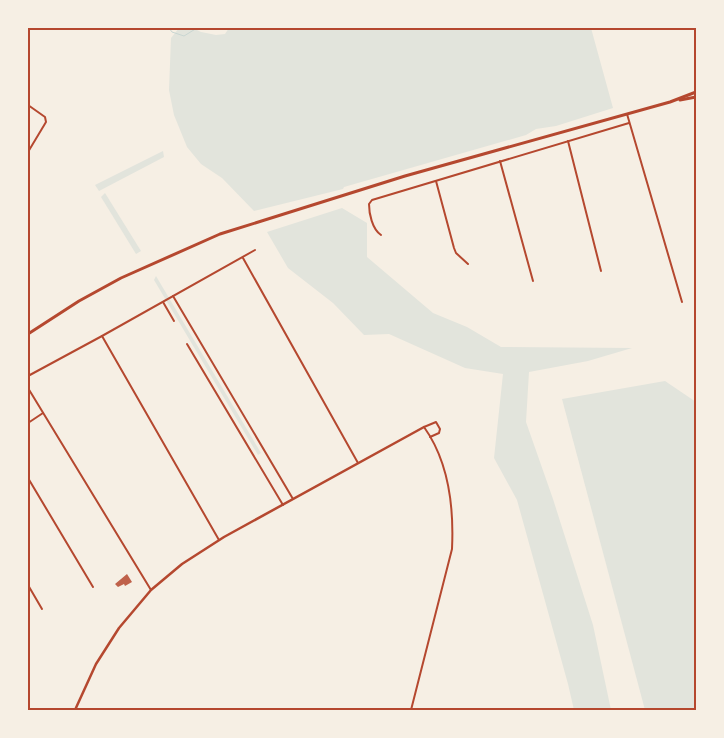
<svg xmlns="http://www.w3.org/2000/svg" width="724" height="738" font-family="Raleway,sans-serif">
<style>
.green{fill:#e2e4dc}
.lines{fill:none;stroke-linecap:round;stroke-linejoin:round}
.stream{stroke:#c9d6d2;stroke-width:1}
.building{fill:#bf614a}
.minor{stroke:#b5482f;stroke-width:2}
.tertiary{stroke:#b5482f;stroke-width:2.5}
.primary{stroke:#b5482f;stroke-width:3}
.neatline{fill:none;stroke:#b5482f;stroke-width:2}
</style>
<rect width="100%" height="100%" fill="#f6efe4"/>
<!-- green -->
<g class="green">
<path d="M 179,28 L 193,28 L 201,32 L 216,35 L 225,34 L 229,28 L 591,28 L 613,108 L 556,126 L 536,129 L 526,135 L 344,187 L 343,189 L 254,211 L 222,178 L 201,164 L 187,147 L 174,115 L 169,90 L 171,38 Z"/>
<path d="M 163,151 L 164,157 L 99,191 L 95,185 Z"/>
<path d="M 105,193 L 141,251 L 136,254 L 101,197 Z"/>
<path d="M 342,208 L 367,223 L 367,257 L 433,313 L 467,327 L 501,347 L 632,348 L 588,361 L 529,372 L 526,422 L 553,499 L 593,625 L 611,710 L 574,710 L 568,684 L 517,500 L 494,458 L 503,374 L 465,368 L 389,334 L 364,335 L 333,303 L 288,268 L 267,232 Z"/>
<path d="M 156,276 L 261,453 L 258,455 L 154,280 Z"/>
<path d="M 665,381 L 696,402 L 696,710 L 645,710 L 562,399 Z"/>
</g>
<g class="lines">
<!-- stream -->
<path class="stream" d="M 169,28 L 172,32 L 184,36 L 197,28"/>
</g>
<!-- building -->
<path class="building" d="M 127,574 L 132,582 L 125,586 L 124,584 L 118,587 L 115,584 Z"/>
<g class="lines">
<!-- minor -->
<g class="minor">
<path d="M 28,105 L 45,117 L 46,122 L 28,152"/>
<path d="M 627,114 L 682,302"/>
<path d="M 568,141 L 601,271"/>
<path d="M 500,161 L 533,281"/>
<path d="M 436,181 L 454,248 L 456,253 L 468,264"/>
<path d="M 381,235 C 372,229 369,213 369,204 L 372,200 L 629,123"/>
<path d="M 243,258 L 358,463"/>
<path d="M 173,296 L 293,499"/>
<path d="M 163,302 L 174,321"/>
<path d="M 102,336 L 219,540"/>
<path d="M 187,344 L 283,505"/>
<path d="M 28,376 L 102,336 L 255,250"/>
<path d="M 28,388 L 151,590"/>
<path d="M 28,423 L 43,413"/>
<path d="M 28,478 L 93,587"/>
<path d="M 28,585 L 42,609"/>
<path d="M 411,710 L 452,549 C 454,507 449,462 424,427 L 436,422 L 440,429 L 439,433 L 430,437"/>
</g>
<!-- tertiary -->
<path class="tertiary" d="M 75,710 L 96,664 L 119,628 L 151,590 L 182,564 L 224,537 L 424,427"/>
<!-- primary -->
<g class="primary">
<path d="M 680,100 L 696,97"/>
<path d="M 28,334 L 79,301 L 121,278 L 220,234 L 405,176 L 670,102 L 696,92"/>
</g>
</g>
<!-- border -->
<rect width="724" height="738" fill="none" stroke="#f6efe4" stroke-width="58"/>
<rect x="29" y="29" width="666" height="680" class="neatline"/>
</svg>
